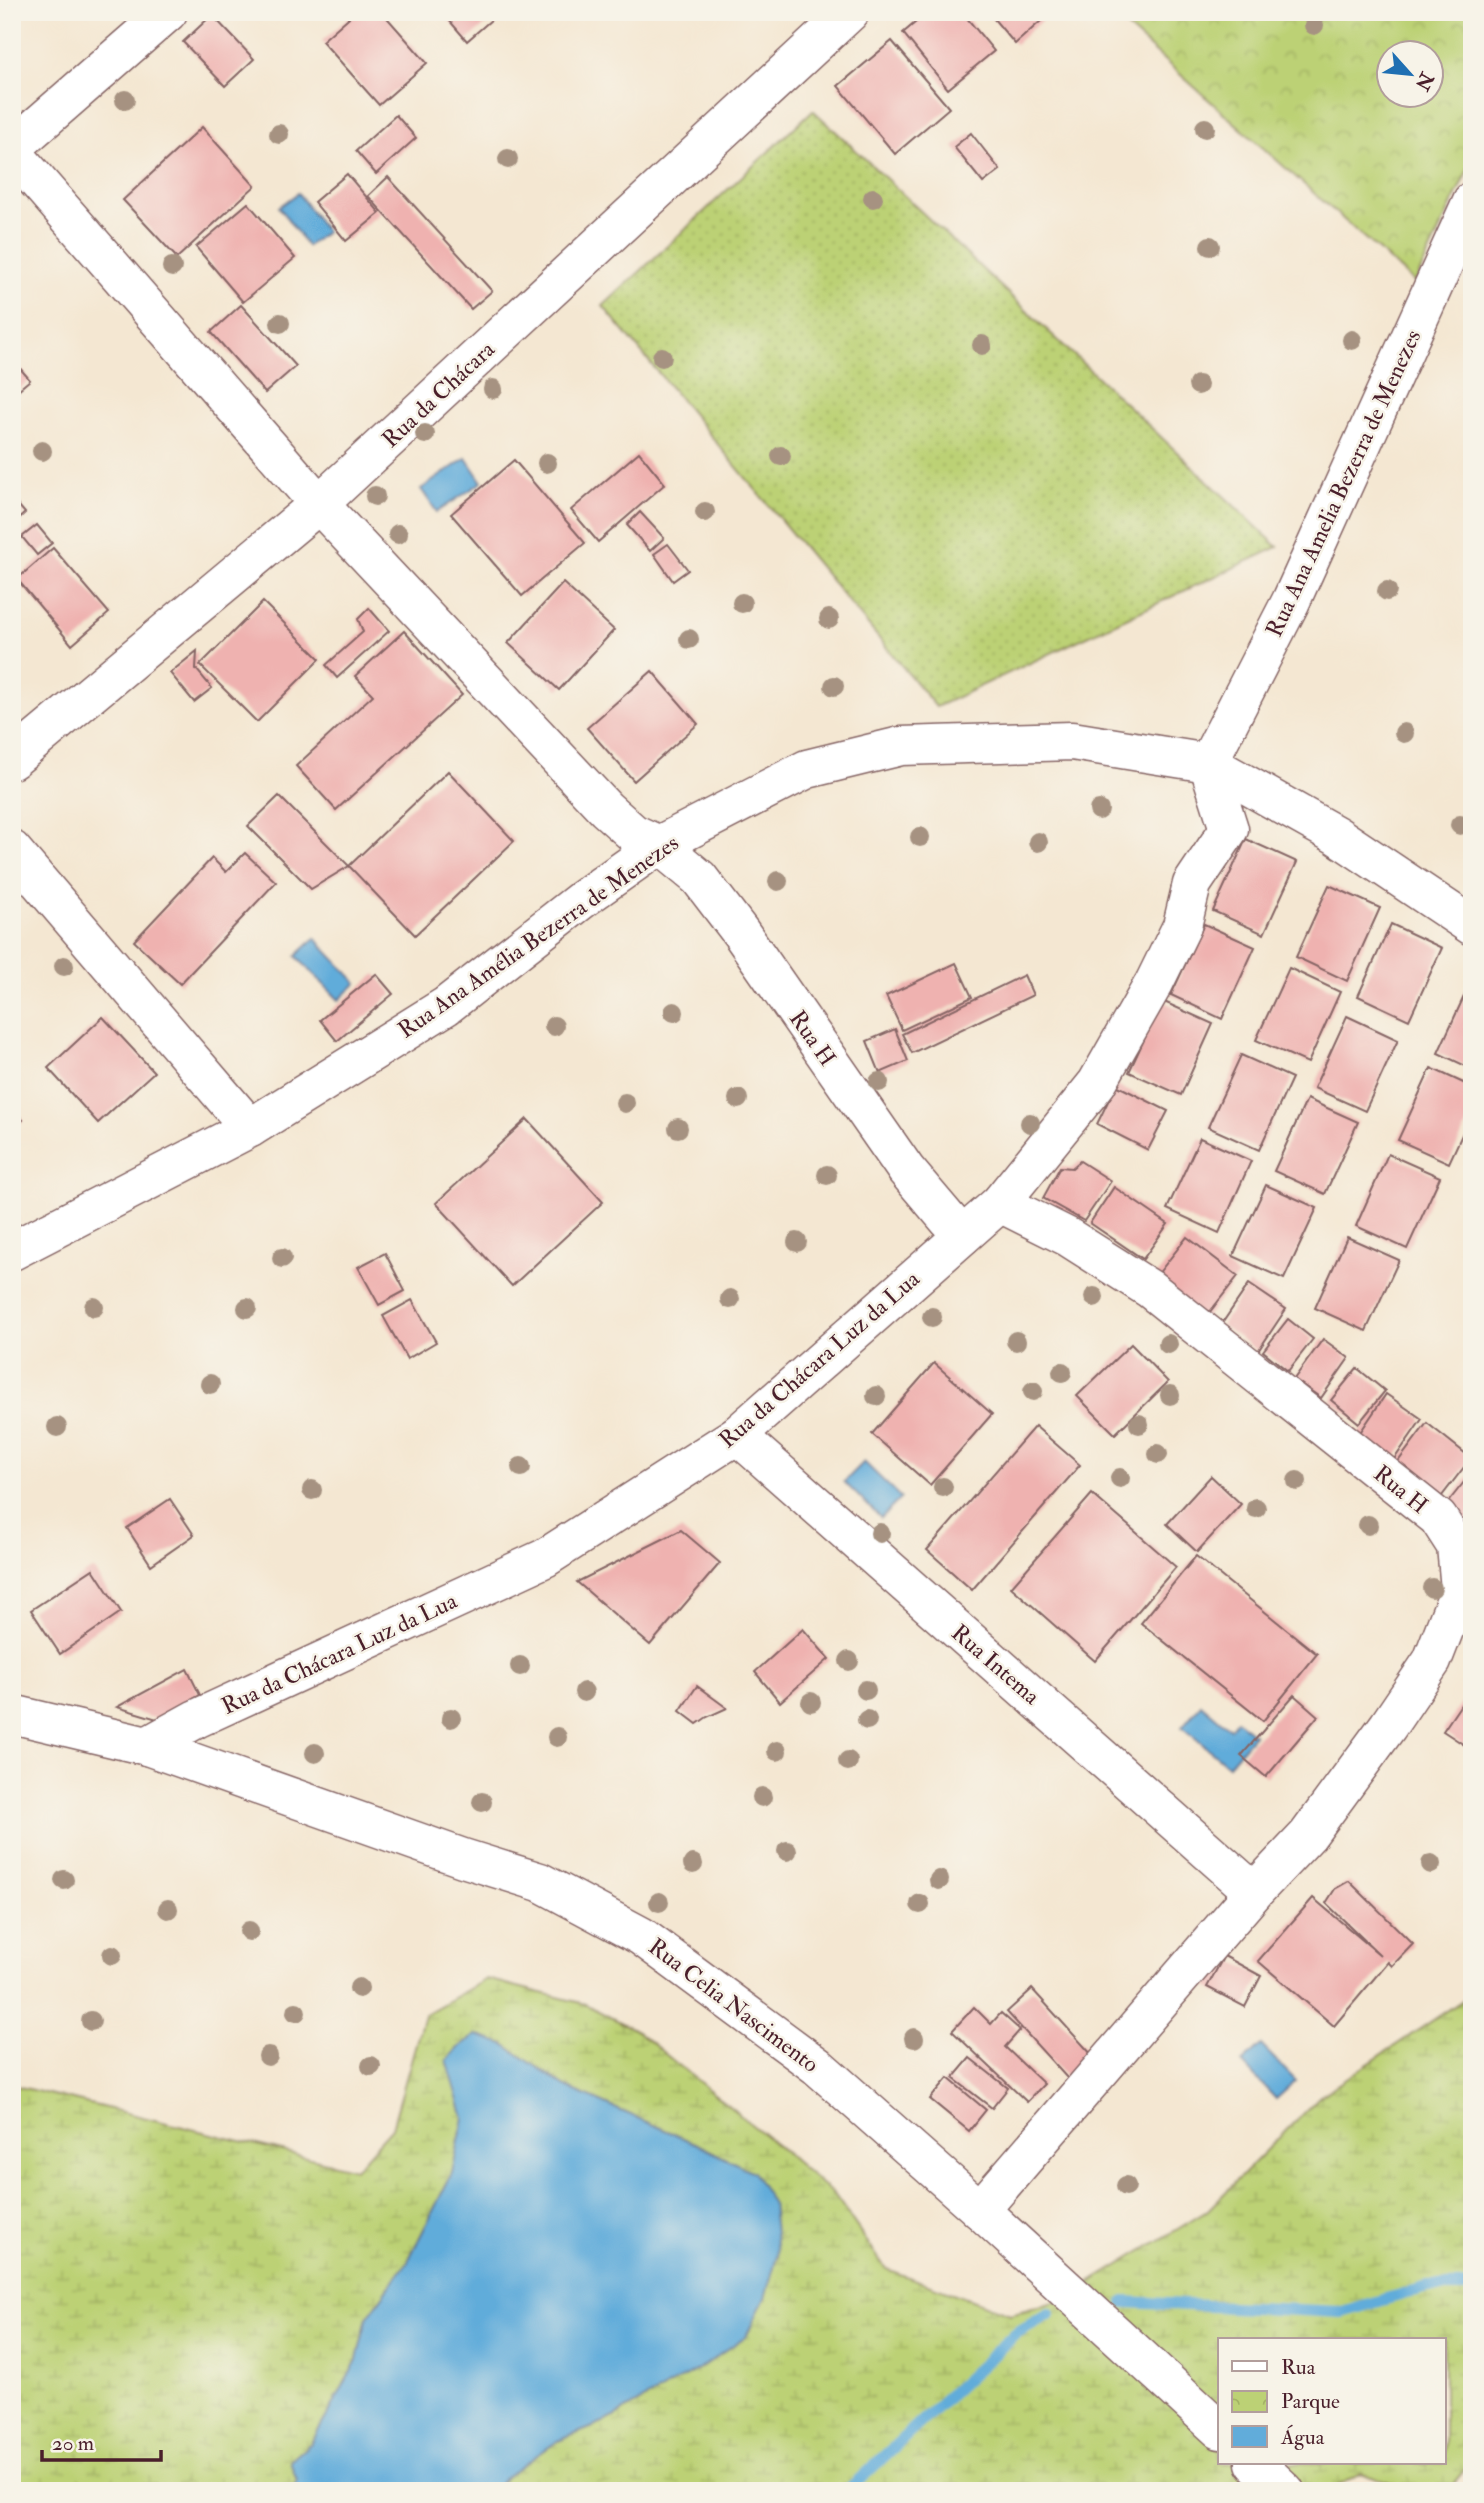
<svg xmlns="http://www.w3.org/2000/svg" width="1484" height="2503" font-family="'IM FELL Double Pica',serif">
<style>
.grass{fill:url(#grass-dots);stroke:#837850;stroke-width:2}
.wetland{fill:url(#wetland-marsh);stroke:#837850;stroke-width:2;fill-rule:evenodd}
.park{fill:url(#park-crowns);stroke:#837850;stroke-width:2;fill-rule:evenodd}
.water{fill:#61acda;stroke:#566682;stroke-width:2}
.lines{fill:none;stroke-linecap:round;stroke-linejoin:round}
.stream{stroke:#61acda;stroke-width:12}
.building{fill:#efb2b0}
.street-casing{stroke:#866565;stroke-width:41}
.street{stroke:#fff;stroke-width:38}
.tree{fill:#a69281}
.labels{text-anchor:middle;stroke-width:5;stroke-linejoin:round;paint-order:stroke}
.street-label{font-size:23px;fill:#4a1f2b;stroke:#f7f3e8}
</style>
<defs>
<pattern id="grass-dots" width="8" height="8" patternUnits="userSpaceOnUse" patternTransform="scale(1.75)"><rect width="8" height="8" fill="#bcd175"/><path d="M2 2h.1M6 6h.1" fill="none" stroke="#a3b365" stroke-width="1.8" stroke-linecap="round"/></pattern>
<pattern id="wetland-marsh" width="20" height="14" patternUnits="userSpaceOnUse" patternTransform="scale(1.75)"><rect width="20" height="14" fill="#bcd175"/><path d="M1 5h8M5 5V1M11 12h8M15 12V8" fill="none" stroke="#a3b365"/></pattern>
<pattern id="park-crowns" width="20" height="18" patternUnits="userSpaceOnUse" patternTransform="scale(1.75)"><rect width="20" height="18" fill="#bcd175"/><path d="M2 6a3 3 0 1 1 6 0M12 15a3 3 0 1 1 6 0" fill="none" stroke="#a3b365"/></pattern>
</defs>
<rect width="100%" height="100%" fill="#f7f3e8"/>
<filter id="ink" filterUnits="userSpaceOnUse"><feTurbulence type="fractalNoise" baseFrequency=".0143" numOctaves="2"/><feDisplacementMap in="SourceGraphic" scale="14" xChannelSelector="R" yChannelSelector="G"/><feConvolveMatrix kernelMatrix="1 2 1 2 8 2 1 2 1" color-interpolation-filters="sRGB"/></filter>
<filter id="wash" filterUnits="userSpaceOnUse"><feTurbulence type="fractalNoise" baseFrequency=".00686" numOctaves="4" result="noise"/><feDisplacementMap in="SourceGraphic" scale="28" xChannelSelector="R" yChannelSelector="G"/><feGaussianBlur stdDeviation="1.57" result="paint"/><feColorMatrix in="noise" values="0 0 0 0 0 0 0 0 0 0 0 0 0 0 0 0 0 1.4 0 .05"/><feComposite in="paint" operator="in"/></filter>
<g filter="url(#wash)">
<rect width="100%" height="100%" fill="#f4e7d2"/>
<!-- grass -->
<path class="grass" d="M 813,110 L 1278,547 L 936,707 L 603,306 Z"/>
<!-- wetland -->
<path class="wetland" d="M 486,1979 L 585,2004 L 637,2031 L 779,2147 L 836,2197 L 886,2269 L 1010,2314 L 1062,2300 L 1207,2211 L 1319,2097 L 1472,1994 L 1472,2461 L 1447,2491 L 1413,2491 L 1360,2473 L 1330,2491 L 494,2491 L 505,2477 L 558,2441 L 603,2423 L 705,2365 L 746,2336 L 753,2172 L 697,2144 L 564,2086 L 504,2044 L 458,2093 L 464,2118 L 452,2173 L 408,2261 L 367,2318 L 357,2360 L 330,2411 L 311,2443 L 290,2461 L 297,2481 L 292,2491 L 12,2491 L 12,2085 L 355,2169 L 392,2128 L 424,2015 ZM 1220,2340 L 1444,2340 L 1444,2463 L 1220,2463 Z"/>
<!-- park -->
<path class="park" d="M 1110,12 L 1472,12 L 1472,161 L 1415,283 ZM 1390,52 L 1432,52 L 1432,94 L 1390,94 Z"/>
<!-- water -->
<g class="water">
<path d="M 298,193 L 326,232 L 307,246 L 279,207 Z"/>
<path d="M 466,458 L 482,482 L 437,512 L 421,489 Z"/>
<path d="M 315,938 L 357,983 L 339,1000 L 296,956 Z"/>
<path d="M 864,1462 L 901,1498 L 881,1518 L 844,1482 Z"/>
<path d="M 1201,1704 L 1230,1729 L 1237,1720 L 1254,1735 L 1228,1765 L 1182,1727 Z"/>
<path d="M 476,2035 L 504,2044 L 564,2086 L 697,2144 L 753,2172 L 772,2202 L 777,2256 L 765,2298 L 746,2336 L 705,2365 L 603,2423 L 558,2441 L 505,2477 L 494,2491 L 292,2491 L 297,2481 L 290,2461 L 311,2443 L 330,2411 L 357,2360 L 367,2318 L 408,2261 L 452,2173 L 464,2118 L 447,2060 L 458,2048 Z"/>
<path d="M 1261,2045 L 1296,2081 L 1276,2099 L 1242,2063 Z"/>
</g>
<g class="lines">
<!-- stream -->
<g class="stream">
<path d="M 1124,2302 L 1342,2312 L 1427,2287 L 1472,2287"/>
<path d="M 847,2491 L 1016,2333 L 1049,2314"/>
</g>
</g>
<g id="blocks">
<!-- building -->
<g class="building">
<path d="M 355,12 L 382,12 L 427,63 L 379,105 L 322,41 Z"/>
<path d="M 442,12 L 500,12 L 467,41 Z"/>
<path d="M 928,12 L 962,12 L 994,51 L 948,89 L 903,33 Z"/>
<path d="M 988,12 L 1051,12 L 1015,44 Z"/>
<path d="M 212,15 L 254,59 L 225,86 L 183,42 Z"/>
<path d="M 892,41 L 949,108 L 895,154 L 838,86 Z"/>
<path d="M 396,115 L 416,138 L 376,174 L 356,151 Z"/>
<path d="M 202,127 L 255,186 L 177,258 L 123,200 Z"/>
<path d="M 971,133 L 1000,170 L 983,183 L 954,147 Z"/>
<path d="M 347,174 L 380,213 L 346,241 L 314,202 Z"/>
<path d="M 388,177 L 492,291 L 471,309 L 368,196 Z"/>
<path d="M 248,203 L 295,258 L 243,302 L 196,247 Z"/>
<path d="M 241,305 L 296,366 L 265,393 L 211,332 Z"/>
<path d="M 12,359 L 30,380 L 12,395 Z"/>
<path d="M 639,452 L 665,484 L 598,542 L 571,510 Z"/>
<path d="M 514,460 L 585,543 L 522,596 L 451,514 Z"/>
<path d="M 12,498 L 25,513 L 12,525 Z"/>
<path d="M 640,512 L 664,538 L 650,551 L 627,525 Z"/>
<path d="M 37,525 L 52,543 L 37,555 L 22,537 Z"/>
<path d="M 668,544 L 688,570 L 673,581 L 654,554 Z"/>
<path d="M 53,548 L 109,613 L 72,645 L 17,579 Z"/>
<path d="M 563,583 L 614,630 L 559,690 L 508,643 Z"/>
<path d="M 263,602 L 320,659 L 257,722 L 200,665 Z"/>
<path d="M 369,608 L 389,631 L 337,678 L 326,665 L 363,632 L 358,619 Z"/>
<path d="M 404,631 L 462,695 L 336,810 L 296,766 L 373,695 L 355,676 Z"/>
<path d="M 197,651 L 196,669 L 212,688 L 194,702 L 170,673 Z"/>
<path d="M 652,671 L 698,724 L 634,781 L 587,728 Z"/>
<path d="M 448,771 L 514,841 L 415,935 L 349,866 Z"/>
<path d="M 279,796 L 349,866 L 311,889 L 248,826 Z"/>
<path d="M 1246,839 L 1297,862 L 1264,934 L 1213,911 Z"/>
<path d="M 245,853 L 276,882 L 180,984 L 134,941 L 212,858 L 226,872 Z"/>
<path d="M 1329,885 L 1380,908 L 1347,981 L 1296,957 Z"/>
<path d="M 1204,924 L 1255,947 L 1222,1019 L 1171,995 Z"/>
<path d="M 1391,924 L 1442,948 L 1409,1020 L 1358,996 Z"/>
<path d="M 956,963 L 972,997 L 902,1030 L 886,996 Z"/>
<path d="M 1289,968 L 1340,992 L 1308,1063 L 1256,1040 Z"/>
<path d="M 376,974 L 393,994 L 337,1041 L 320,1020 Z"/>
<path d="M 1024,975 L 1033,995 L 912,1053 L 902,1034 Z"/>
<path d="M 1472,979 L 1472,1069 L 1438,1053 Z"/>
<path d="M 1162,1001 L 1213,1024 L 1181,1095 L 1129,1072 Z"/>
<path d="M 1347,1016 L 1398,1040 L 1365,1111 L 1314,1088 Z"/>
<path d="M 103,1017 L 154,1072 L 98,1123 L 48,1068 Z"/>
<path d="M 895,1029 L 908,1061 L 880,1073 L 867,1041 Z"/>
<path d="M 1241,1055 L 1292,1078 L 1259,1150 L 1208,1127 Z"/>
<path d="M 1431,1068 L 1472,1087 L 1472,1113 L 1449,1163 L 1398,1140 Z"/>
<path d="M 1116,1085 L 1168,1111 L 1148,1150 L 1097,1124 Z"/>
<path d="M 1307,1099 L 1358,1122 L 1325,1194 L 1274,1171 Z"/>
<path d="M 12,1108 L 23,1120 L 12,1130 Z"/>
<path d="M 527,1119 L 603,1202 L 512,1286 L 436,1203 Z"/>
<path d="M 1200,1138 L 1251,1161 L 1219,1233 L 1167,1209 Z"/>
<path d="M 1388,1154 L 1440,1177 L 1407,1249 L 1356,1226 Z"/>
<path d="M 1080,1161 L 1111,1181 L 1084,1221 L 1043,1198 L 1060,1167 L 1072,1168 Z"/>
<path d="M 1266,1185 L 1317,1208 L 1284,1279 L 1233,1256 Z"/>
<path d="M 1114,1187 L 1168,1224 L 1143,1259 L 1090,1223 Z"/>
<path d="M 1187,1237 L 1238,1276 L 1205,1318 L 1154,1279 Z"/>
<path d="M 1347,1237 L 1399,1260 L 1366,1331 L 1315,1308 Z"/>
<path d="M 385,1253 L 405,1291 L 379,1305 L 358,1267 Z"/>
<path d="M 1249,1284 L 1286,1309 L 1258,1351 L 1221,1325 Z"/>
<path d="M 412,1300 L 436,1342 L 407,1359 L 383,1316 Z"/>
<path d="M 1288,1319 L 1313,1339 L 1288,1371 L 1263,1351 Z"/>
<path d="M 1323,1339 L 1349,1358 L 1321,1398 L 1294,1379 Z"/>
<path d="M 1131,1344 L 1168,1382 L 1115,1434 L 1077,1396 Z"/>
<path d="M 934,1363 L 992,1414 L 930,1485 L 872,1434 Z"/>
<path d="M 1357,1368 L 1385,1391 L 1359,1423 L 1331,1400 Z"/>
<path d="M 1386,1394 L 1422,1419 L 1390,1465 L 1355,1440 Z"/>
<path d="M 1427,1423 L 1471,1458 L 1438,1501 L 1394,1467 Z"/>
<path d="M 1035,1426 L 1080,1465 L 972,1590 L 927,1550 Z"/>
<path d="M 1472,1472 L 1472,1528 L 1445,1506 Z"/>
<path d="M 1211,1476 L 1241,1504 L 1197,1552 L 1167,1524 Z"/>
<path d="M 1092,1494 L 1176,1567 L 1095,1661 L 1011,1587 Z"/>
<path d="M 170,1499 L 194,1535 L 151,1565 L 127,1528 Z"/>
<path d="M 681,1530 L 720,1563 L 650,1645 L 577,1582 Z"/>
<path d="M 1196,1556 L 1317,1654 L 1263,1721 L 1141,1623 Z"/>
<path d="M 93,1569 L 121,1612 L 60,1654 L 31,1610 Z"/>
<path d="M 803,1629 L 829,1659 L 780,1702 L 755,1672 Z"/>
<path d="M 187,1669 L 200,1695 L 157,1719 L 117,1707 Z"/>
<path d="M 697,1686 L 727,1708 L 707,1717 L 697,1724 L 680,1711 Z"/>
<path d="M 1294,1695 L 1318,1716 L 1266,1777 L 1241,1756 Z"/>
<path d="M 1464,1700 L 1472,1705 L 1472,1750 L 1443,1731 Z"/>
<path d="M 1349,1881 L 1413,1944 L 1392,1966 L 1388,1962 L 1334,2026 L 1258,1961 L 1313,1898 L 1380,1955 L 1326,1903 L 1335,1889 Z"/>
<path d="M 1224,1956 L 1261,1976 L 1245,2007 L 1207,1987 Z"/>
<path d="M 1032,1989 L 1093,2056 L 1068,2079 L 1007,2012 Z"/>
<path d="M 974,2007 L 991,2024 L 1001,2013 L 1020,2030 L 1005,2047 L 1044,2084 L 1027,2102 L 952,2031 Z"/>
<path d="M 970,2058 L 1008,2088 L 992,2108 L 953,2078 Z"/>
<path d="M 948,2078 L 986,2110 L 969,2131 L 930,2099 Z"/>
</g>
</g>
</g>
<g filter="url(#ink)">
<use href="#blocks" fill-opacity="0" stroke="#866565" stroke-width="2"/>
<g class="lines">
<defs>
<g id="street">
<path d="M 12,148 L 168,12"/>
<path d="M 12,152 L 319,504 L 606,809 L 633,833 L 659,845 L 699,878 L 741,933 L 906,1170 L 962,1236"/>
<path d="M 12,760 L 319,504 L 850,12"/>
<path d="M 1208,763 L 1291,601 L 1472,201"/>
<path d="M 12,850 L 250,1128"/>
<path d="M 12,1251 L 250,1128 L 446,1006 L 584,898 L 659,845 L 807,769 L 901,746 L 1072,741 L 1208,763 L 1336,835 L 1472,926"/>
<path d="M 737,1435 L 1254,1892"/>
<path d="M 12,1714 L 147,1746 L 196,1719 L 545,1558 L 737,1435 L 1000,1203 L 1097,1083 L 1154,983 L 1182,926 L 1192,884 L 1229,829 L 1208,763"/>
<path d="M 147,1746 L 463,1858 L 540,1882 L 641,1936 L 817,2066 L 980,2210 L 1220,2430"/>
<path d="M 980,2210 L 1254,1892 L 1308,1835 L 1388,1726 L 1432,1661 L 1460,1589 L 1456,1546 L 1438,1518 L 1150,1289 L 1068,1237 L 1000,1203"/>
<path d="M 1255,2463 L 1285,2491"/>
</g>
</defs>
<!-- street casing -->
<use href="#street" class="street-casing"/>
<!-- street -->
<use href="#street" class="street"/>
</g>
<!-- trees -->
<g class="tree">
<circle cx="1314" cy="25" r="10"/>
<circle cx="125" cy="100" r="10"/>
<circle cx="1205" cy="128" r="10"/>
<circle cx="279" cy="134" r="10"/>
<circle cx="508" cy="159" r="10"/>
<circle cx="873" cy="198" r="10"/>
<circle cx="1210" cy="246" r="10"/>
<circle cx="172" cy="267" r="10"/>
<circle cx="280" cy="323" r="10"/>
<circle cx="1352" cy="340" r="10"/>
<circle cx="982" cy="345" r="10"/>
<circle cx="662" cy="357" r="10"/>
<circle cx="1198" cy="385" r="10"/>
<circle cx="493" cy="389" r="10"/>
<circle cx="425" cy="434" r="10"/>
<circle cx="42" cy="451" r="10"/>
<circle cx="781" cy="456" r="10"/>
<circle cx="547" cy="463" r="10"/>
<circle cx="375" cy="496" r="10"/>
<circle cx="705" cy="512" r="10"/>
<circle cx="398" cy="534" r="10"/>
<circle cx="1387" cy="591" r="10"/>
<circle cx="742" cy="603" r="10"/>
<circle cx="829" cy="619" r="10"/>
<circle cx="689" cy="639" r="10"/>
<circle cx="834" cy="686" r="10"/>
<circle cx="1404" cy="733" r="10"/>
<circle cx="1099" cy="810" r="10"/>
<circle cx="1460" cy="825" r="10"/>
<circle cx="920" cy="837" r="10"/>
<circle cx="1038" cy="842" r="10"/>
<circle cx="778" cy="881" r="10"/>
<circle cx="64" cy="966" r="10"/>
<circle cx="674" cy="1012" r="10"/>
<circle cx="554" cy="1026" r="10"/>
<circle cx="879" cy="1082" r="10"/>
<circle cx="738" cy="1099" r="10"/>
<circle cx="625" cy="1103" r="10"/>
<circle cx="1030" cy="1123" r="10"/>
<circle cx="678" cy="1128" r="10"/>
<circle cx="827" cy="1175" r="10"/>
<circle cx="797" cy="1242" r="10"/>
<circle cx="282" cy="1258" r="10"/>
<circle cx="1094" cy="1297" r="10"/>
<circle cx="730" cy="1299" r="10"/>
<circle cx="94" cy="1307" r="10"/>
<circle cx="247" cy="1308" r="10"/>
<circle cx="932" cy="1317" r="10"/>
<circle cx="1016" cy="1341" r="10"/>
<circle cx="1168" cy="1344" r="10"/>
<circle cx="1062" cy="1372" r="10"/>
<circle cx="210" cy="1384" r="10"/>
<circle cx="1033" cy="1391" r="10"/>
<circle cx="1170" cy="1395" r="10"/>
<circle cx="876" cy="1396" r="10"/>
<circle cx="1139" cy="1424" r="10"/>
<circle cx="57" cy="1427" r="10"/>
<circle cx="1158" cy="1454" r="10"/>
<circle cx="521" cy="1467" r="10"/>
<circle cx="1120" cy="1478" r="10"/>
<circle cx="1297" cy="1481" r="10"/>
<circle cx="943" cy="1487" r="10"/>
<circle cx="312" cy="1490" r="10"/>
<circle cx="1256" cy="1508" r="10"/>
<circle cx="1368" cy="1525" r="10"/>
<circle cx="880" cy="1533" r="10"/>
<circle cx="1432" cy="1588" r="10"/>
<circle cx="849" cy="1661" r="10"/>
<circle cx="520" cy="1666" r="10"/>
<circle cx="866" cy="1690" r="10"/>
<circle cx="584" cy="1692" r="10"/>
<circle cx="811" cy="1702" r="10"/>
<circle cx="451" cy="1718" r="10"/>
<circle cx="867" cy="1720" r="10"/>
<circle cx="557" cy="1737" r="10"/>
<circle cx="777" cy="1751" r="10"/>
<circle cx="315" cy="1753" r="10"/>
<circle cx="848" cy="1761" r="10"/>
<circle cx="762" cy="1797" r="10"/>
<circle cx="482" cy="1802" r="10"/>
<circle cx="787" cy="1851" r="10"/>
<circle cx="693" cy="1864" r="10"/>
<circle cx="1431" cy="1864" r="10"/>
<circle cx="64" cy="1880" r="10"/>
<circle cx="939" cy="1880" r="10"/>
<circle cx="659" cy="1902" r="10"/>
<circle cx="920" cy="1904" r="10"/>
<circle cx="168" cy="1909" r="10"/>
<circle cx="249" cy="1931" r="10"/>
<circle cx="112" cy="1955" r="10"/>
<circle cx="359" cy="1988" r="10"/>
<circle cx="296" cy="2012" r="10"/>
<circle cx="91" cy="2021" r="10"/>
<circle cx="914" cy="2038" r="10"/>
<circle cx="268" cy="2056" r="10"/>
<circle cx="371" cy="2066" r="10"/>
<circle cx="1126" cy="2186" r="10"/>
</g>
</g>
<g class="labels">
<!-- street labels -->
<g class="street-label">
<text transform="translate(438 394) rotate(-43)" y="8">Rua da Chácara</text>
<text transform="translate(1343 483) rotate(-65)" y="8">Rua Ana Amelia Bezerra de Menezes</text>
<text transform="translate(538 936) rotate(-35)" y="8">Rua Ana Amélia Bezerra de Menezes</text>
<text transform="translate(813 1038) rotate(55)" y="8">Rua H</text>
<text transform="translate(819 1359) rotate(-41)" y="8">Rua da Chácara Luz da Lua</text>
<text transform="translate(1401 1489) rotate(39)" y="8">Rua H</text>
<text transform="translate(339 1653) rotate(-25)" y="8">Rua da Chácara Luz da Lua</text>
<text transform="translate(996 1664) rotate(41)" y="8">Rua Intema</text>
<text transform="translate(734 2005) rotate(37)" y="8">Rua Celia Nascimento</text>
</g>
</g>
<!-- margin -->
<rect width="1484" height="2503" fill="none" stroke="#f7f3e8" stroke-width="42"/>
<!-- legend -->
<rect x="1218" y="2338" width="228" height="126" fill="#f7f3e8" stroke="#b29e9c" stroke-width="2"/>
<rect x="1232" y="2361" width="35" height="10" fill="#ffffff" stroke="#b29e9c" stroke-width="2"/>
<text x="1281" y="2374" font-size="21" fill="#4a1f2b">Rua</text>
<rect x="1232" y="2391" width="35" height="21" fill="url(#park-crowns)" stroke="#b29e9c" stroke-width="2"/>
<text x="1281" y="2408" font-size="21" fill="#4a1f2b">Parque</text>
<rect x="1232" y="2426" width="35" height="21" fill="#61acda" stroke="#b29e9c" stroke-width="2"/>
<text x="1281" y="2444" font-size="21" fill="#4a1f2b">Água</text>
<!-- north arrow -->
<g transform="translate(1410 74) rotate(117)"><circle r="33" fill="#f7f3e8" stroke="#b29e9c" stroke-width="2"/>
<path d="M0-5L12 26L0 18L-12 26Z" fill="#1f6fb2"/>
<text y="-10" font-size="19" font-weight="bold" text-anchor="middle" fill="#4a1f2b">N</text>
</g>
<!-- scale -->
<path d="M42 2450v10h119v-10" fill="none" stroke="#4a1f2b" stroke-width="3.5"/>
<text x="52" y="2450" font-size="21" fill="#4a1f2b" stroke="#f7f3e8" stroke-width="5" paint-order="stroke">20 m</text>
</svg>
